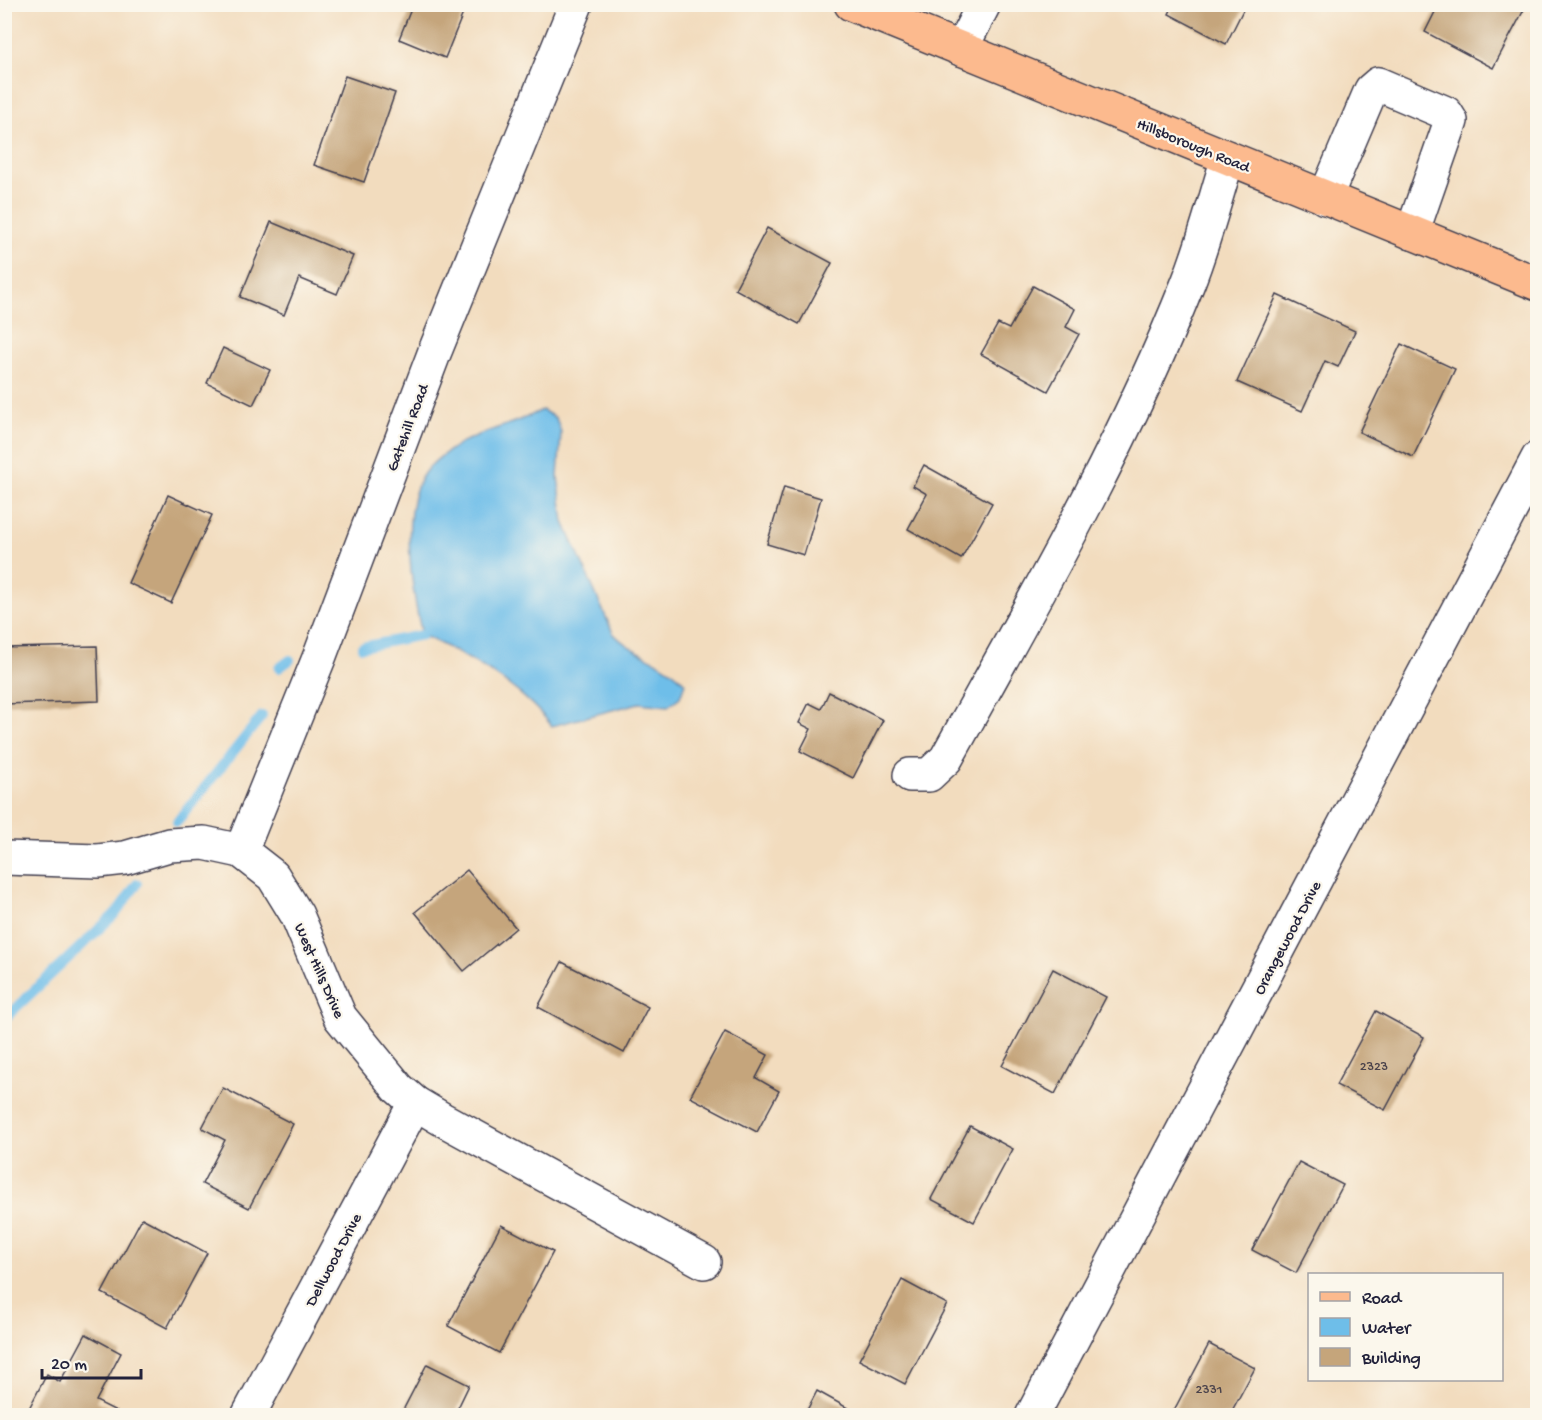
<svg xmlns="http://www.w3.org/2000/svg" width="1542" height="1420" font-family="'Gochi Hand',sans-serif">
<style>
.water{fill:#6ebee9;stroke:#487092;stroke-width:1.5}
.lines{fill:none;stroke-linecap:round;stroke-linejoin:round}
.stream{stroke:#6ebee9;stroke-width:10}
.building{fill:#c5a57b}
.minor-casing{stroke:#413e4f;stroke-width:36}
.major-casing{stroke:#413e4f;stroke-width:36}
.minor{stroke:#fff;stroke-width:33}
.major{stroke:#fcba8e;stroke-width:33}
.labels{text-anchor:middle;stroke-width:4.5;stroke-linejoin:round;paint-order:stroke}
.number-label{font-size:14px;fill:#4b434b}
.street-label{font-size:16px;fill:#22223b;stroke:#fbf7ec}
</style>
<rect width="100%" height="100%" fill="#fbf7ec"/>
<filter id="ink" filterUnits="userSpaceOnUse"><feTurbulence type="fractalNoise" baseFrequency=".0167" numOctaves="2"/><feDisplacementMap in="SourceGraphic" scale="12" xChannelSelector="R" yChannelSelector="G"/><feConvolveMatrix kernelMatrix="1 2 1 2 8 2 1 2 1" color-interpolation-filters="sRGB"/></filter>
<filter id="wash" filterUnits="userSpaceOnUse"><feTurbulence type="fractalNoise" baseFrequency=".008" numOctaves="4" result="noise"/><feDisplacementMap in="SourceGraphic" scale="24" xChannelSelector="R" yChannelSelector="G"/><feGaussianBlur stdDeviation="1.35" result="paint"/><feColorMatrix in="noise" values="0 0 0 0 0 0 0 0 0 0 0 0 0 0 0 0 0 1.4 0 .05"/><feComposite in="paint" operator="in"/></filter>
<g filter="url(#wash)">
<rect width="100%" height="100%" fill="#f2dcbe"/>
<!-- water -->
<path class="water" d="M 542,410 L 556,418 L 561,432 L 558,477 L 564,522 L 613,633 C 633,655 665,660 685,683 L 680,697 L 668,706 L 639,703 L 552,726 C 519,685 470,657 422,635 C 412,592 398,510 425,472 C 436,458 457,444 474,437 C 497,427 520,422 542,410 Z"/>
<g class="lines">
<!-- stream -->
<g class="stream">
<path d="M 362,647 L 422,635"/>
<path d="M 279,668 L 290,660"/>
<path d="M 177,822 L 262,716"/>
<path d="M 4,1019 L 117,912 L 137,884"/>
</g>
</g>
<g id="blocks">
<!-- building -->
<g class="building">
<path d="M 413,4 L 448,4 L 464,11 L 445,58 L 399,39 Z"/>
<path d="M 1174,4 L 1238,4 L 1244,8 L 1226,44 L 1169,14 Z"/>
<path d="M 1439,4 L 1527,4 L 1493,68 L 1425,32 Z"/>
<path d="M 345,76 L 395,93 L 364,182 L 314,165 Z"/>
<path d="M 271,222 L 353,256 L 337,294 L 299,278 L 284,315 L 240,297 Z"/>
<path d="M 767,228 L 832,263 L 799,324 L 735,289 Z"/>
<path d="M 1033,286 L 1075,309 L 1066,327 L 1079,334 L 1048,391 L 981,354 L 998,324 L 1009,329 Z"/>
<path d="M 1277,295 L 1355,331 L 1338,367 L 1325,361 L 1302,411 L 1237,382 Z"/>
<path d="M 1401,344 L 1455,369 L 1413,457 L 1359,432 Z"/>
<path d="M 223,348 L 270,370 L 253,405 L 207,383 Z"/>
<path d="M 924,465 L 992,503 L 961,559 L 908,529 L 927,494 L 913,486 Z"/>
<path d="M 784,487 L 821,498 L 804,555 L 767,544 Z"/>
<path d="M 168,495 L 212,515 L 171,603 L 128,583 Z"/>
<path d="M 97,646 L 99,701 L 4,704 L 4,648 Z"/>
<path d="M 829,692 L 883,720 L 853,778 L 800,751 L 811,729 L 799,723 L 809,703 L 821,709 Z"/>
<path d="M 467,870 L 516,928 L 464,971 L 415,912 Z"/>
<path d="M 562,962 L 648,1007 L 624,1053 L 538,1007 Z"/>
<path d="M 1053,969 L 1106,997 L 1055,1094 L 1002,1066 Z"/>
<path d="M 1376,1011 L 1424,1037 L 1385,1110 L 1336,1085 Z"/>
<path d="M 725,1032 L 768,1055 L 756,1078 L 779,1091 L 757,1132 L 690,1097 Z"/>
<path d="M 223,1088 L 293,1124 L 249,1208 L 202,1184 L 225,1140 L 202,1128 Z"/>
<path d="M 970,1126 L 1013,1149 L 974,1222 L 931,1199 Z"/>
<path d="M 1299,1162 L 1343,1185 L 1296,1273 L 1252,1250 Z"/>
<path d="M 142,1218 L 207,1253 L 167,1328 L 102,1293 Z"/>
<path d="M 501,1225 L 553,1252 L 499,1353 L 448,1326 Z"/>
<path d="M 902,1280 L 947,1304 L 905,1384 L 859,1360 Z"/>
<path d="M 86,1334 L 121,1353 L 96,1401 L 118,1412 L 117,1416 L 25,1416 L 47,1374 L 60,1382 Z"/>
<path d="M 1209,1344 L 1255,1368 L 1229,1416 L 1171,1416 Z"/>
<path d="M 427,1364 L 469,1385 L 454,1416 L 400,1416 Z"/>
<path d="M 817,1391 L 862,1416 L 804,1416 Z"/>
</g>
</g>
</g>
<g filter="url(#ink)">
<use href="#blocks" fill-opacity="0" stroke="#413e4f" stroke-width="1.5"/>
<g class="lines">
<defs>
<g id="minor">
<path d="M 961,49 L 984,4"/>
<path d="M 1325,198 L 1371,90 L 1378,84 L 1446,113 L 1451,121 L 1412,233"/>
<path d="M 910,775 L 929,775 L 946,759 C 1032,604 1122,449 1188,283 C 1204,243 1215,199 1228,158"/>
<path d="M 241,851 L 319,658 L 435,351 L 576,4"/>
<path d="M 4,858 L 98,861 L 125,858 L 169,845 L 204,843 L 241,851 L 273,876 L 297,915 L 340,1017 L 398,1088 L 415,1103 L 442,1119 L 704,1262"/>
<path d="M 248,1416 L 415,1103"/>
<path d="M 1032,1416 L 1538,458"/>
</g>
<path id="major" d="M 851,4 L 1538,284"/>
</defs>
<!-- minor casing -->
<use href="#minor" class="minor-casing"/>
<!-- major casing -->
<use href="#major" class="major-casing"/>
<!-- minor -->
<use href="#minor" class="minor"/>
<!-- major -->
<use href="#major" class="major"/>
</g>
</g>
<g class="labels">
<!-- number labels -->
<g class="number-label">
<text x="1374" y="1070">2323</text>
<text x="1209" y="1393">2331</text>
</g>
<!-- street labels -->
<g class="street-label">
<text transform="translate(1194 144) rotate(22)" y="6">Hillsborough Road</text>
<text transform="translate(406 427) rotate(-69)" y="6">Gatehill Road</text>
<text transform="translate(1286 937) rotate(-62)" y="6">Orangewood Drive</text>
<text transform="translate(321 970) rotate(66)" y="6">West Hills Drive</text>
<text transform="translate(332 1259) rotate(-62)" y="6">Dellwood Drive</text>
</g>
</g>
<!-- margin -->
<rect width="1542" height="1420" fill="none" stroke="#fbf7ec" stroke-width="24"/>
<!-- legend -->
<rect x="1308" y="1273" width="195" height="108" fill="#fbf7ec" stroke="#a4a2a5" stroke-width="1.5"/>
<rect x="1320" y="1292" width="30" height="9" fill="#fcba8e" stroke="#a4a2a5" stroke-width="1.5"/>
<text x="1362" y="1303" font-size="18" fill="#22223b">Road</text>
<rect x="1320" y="1318" width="30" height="18" fill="#6ebee9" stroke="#a4a2a5" stroke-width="1.5"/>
<text x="1362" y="1333" font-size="18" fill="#22223b">Water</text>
<rect x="1320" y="1348" width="30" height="18" fill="#c5a57b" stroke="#a4a2a5" stroke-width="1.5"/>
<text x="1362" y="1363" font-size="18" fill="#22223b">Building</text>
<!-- scale -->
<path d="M42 1369v9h99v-9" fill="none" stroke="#22223b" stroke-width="3"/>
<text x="51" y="1369" font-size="18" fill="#22223b" stroke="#fbf7ec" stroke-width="4.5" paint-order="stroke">20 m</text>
</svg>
